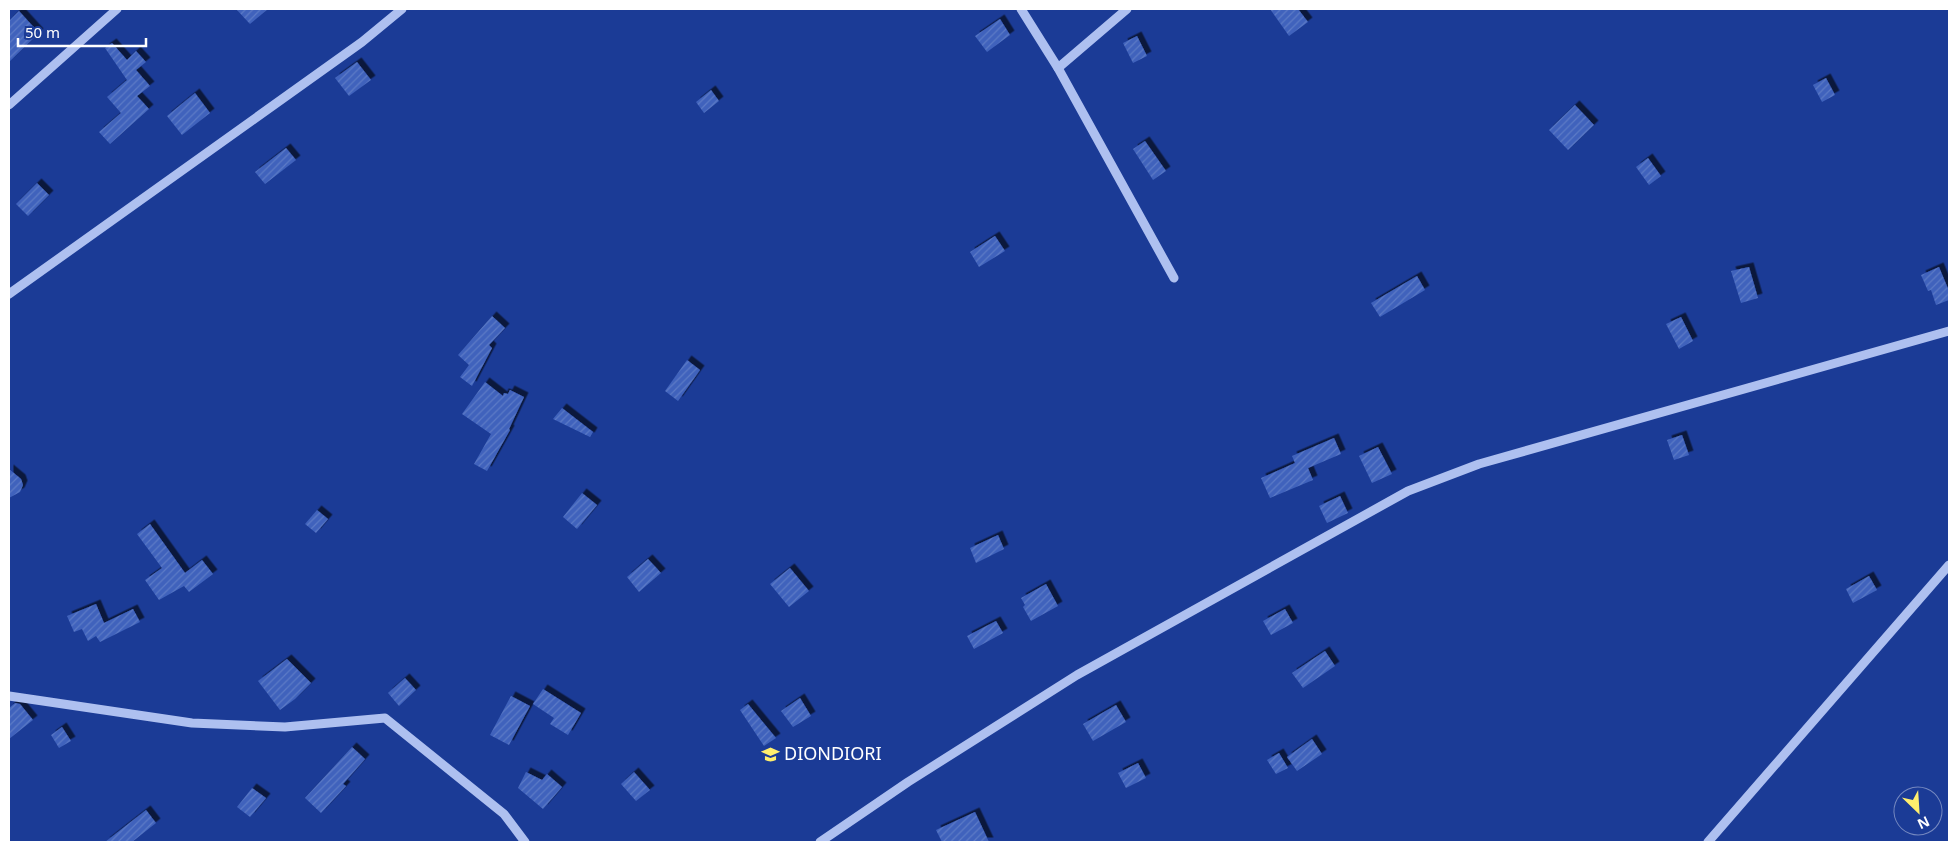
<svg xmlns="http://www.w3.org/2000/svg" width="1958" height="851" font-family="'Noto Sans',sans-serif">
<style>
.building{fill:url(#building-hatch);filter:url(#shadow)}
.lines{fill:none;stroke-linecap:round;stroke-linejoin:round}
.minor{stroke:#aec0f0;stroke-width:9}
.labels{text-anchor:middle;stroke-width:4;stroke-linejoin:round;paint-order:stroke}
.poi-label{font-size:18px;fill:#fff;stroke:#1b3b96;text-anchor:start}
</style>
<defs>
<pattern id="building-hatch" width="6" height="6" patternUnits="userSpaceOnUse" patternTransform="scale(1.25)"><rect width="6" height="6" fill="#3f62bc"/><path d="M-1 1l2-2M0 6l6-6M5 7l2-2" fill="none" stroke="#5c7ac6"/></pattern>
<filter id="shadow"><feDropShadow dx="4.5" dy="-4.5" stdDeviation="0" flood-color="#0009"/></filter>
</defs>
<rect width="100%" height="100%" fill="#1b3b96"/>
<!-- building -->
<g class="building">
<path d="M 236,9 L 268,9 L 250,24 Z"/>
<path d="M 1270,9 L 1298,9 L 1308,22 L 1289,36 Z"/>
<path d="M 19,11 L 39,33 L 9,62 L 9,21 Z"/>
<path d="M 1000,19 L 1010,35 L 987,52 L 975,36 Z"/>
<path d="M 1137,36 L 1147,56 L 1133,63 L 1123,43 Z"/>
<path d="M 112,43 L 127,60 L 136,51 L 146,62 L 136,70 L 150,86 L 137,96 L 149,109 L 110,144 L 99,132 L 121,113 L 107,97 L 127,80 L 105,48 Z"/>
<path d="M 357,62 L 371,80 L 349,96 L 335,78 Z"/>
<path d="M 1826,78 L 1835,95 L 1822,102 L 1813,85 Z"/>
<path d="M 711,90 L 719,101 L 704,113 L 696,102 Z"/>
<path d="M 195,93 L 210,113 L 182,135 L 167,116 Z"/>
<path d="M 1575,105 L 1594,125 L 1568,150 L 1549,130 Z"/>
<path d="M 1145,141 L 1166,171 L 1153,180 L 1133,149 Z"/>
<path d="M 286,148 L 296,160 L 265,184 L 255,172 Z"/>
<path d="M 1648,158 L 1661,176 L 1649,185 L 1636,167 Z"/>
<path d="M 37,183 L 49,195 L 28,216 L 16,204 Z"/>
<path d="M 995,236 L 1005,251 L 979,267 L 970,252 Z"/>
<path d="M 1749,267 L 1758,298 L 1741,303 L 1731,271 Z"/>
<path d="M 1939,267 L 1949,291 L 1949,300 L 1936,305 L 1931,290 L 1928,291 L 1921,275 Z"/>
<path d="M 1417,276 L 1425,290 L 1380,317 L 1371,303 Z"/>
<path d="M 492,316 L 505,328 L 489,345 L 492,348 L 472,386 L 460,377 L 469,365 L 458,355 Z"/>
<path d="M 1681,317 L 1693,341 L 1679,349 L 1666,324 Z"/>
<path d="M 687,360 L 700,370 L 678,401 L 665,391 Z"/>
<path d="M 485,382 L 503,396 L 504,393 L 508,394 L 510,390 L 524,397 L 509,429 L 510,430 L 487,471 L 474,464 L 491,434 L 462,414 Z"/>
<path d="M 562,408 L 593,432 L 590,437 L 553,419 Z"/>
<path d="M 1682,435 L 1689,455 L 1674,460 L 1667,440 Z"/>
<path d="M 1334,438 L 1341,454 L 1308,468 L 1313,480 L 1270,498 L 1261,478 L 1295,463 L 1292,456 Z"/>
<path d="M 1378,447 L 1392,474 L 1372,483 L 1359,456 Z"/>
<path d="M 9,469 L 21,479 L 23,485 L 20,492 L 9,498 Z"/>
<path d="M 582,493 L 597,505 L 577,529 L 563,517 Z"/>
<path d="M 1340,496 L 1348,513 L 1327,523 L 1319,506 Z"/>
<path d="M 317,510 L 328,519 L 316,533 L 305,524 Z"/>
<path d="M 150,524 L 185,573 L 202,560 L 213,574 L 189,592 L 184,586 L 159,600 L 145,580 L 162,568 L 137,534 Z"/>
<path d="M 998,535 L 1004,549 L 976,563 L 970,548 Z"/>
<path d="M 648,559 L 661,573 L 639,592 L 627,577 Z"/>
<path d="M 790,568 L 809,591 L 789,607 L 770,584 Z"/>
<path d="M 1869,576 L 1877,590 L 1853,603 L 1846,589 Z"/>
<path d="M 1046,584 L 1058,606 L 1031,621 L 1023,607 L 1025,605 L 1021,598 Z"/>
<path d="M 96,604 L 104,623 L 133,609 L 140,622 L 100,642 L 96,636 L 88,641 L 82,629 L 74,632 L 67,616 Z"/>
<path d="M 1285,609 L 1293,623 L 1271,635 L 1263,621 Z"/>
<path d="M 996,621 L 1003,633 L 974,649 L 967,636 Z"/>
<path d="M 1325,651 L 1335,666 L 1303,688 L 1292,673 Z"/>
<path d="M 287,659 L 311,683 L 295,699 L 280,710 L 258,681 Z"/>
<path d="M 405,678 L 416,690 L 399,706 L 388,693 Z"/>
<path d="M 543,689 L 581,713 L 568,735 L 550,724 L 554,718 L 533,704 Z"/>
<path d="M 511,696 L 530,706 L 509,745 L 490,735 Z"/>
<path d="M 800,698 L 811,716 L 793,727 L 781,711 Z"/>
<path d="M 15,703 L 20,704 L 33,720 L 9,739 L 9,708 Z"/>
<path d="M 748,704 L 776,738 L 764,746 L 740,710 Z"/>
<path d="M 1116,705 L 1126,722 L 1093,741 L 1083,724 Z"/>
<path d="M 62,727 L 71,741 L 59,748 L 51,735 Z"/>
<path d="M 1312,739 L 1322,754 L 1297,771 L 1287,757 Z"/>
<path d="M 352,747 L 365,759 L 343,784 L 346,786 L 321,813 L 305,798 Z"/>
<path d="M 1279,753 L 1288,768 L 1276,774 L 1267,760 Z"/>
<path d="M 1138,763 L 1146,778 L 1126,788 L 1118,773 Z"/>
<path d="M 526,772 L 542,780 L 547,774 L 562,787 L 543,809 L 518,788 Z"/>
<path d="M 634,772 L 650,790 L 636,801 L 621,784 Z"/>
<path d="M 252,788 L 266,798 L 250,817 L 237,807 Z"/>
<path d="M 146,810 L 156,823 L 132,842 L 105,842 Z"/>
<path d="M 975,812 L 989,842 L 942,842 L 936,830 Z"/>
</g>
<g class="lines">
<!-- minor -->
<g class="minor">
<path d="M 1021,9 L 1058,68 L 1174,278"/>
<path d="M 1058,68 L 1127,9"/>
<path d="M 9,105 L 117,9"/>
<path d="M 9,294 L 362,42 L 402,9"/>
<path d="M 9,696 L 192,723 L 285,727 L 385,718 L 504,814 L 525,842"/>
<path d="M 820,842 L 908,782 L 1077,675 L 1408,491 L 1479,464 L 1949,331"/>
<path d="M 1708,842 L 1949,565"/>
</g>
</g>
<!-- icons -->
<defs>
<symbol id="school-bare" viewBox="-9 -9 18 18"><path d="M0-5L7-2L0 1L-7-2ZM-4 1L0 2.5L4 1V4Q0 6-4 4Z" fill="#ffee6d" stroke="#1b3b96" stroke-width="2.5" paint-order="stroke"/></symbol>
</defs>
<g fill-rule="evenodd">
<use href="#school-bare" x="758" y="742" width="25" height="25"/>
</g>
<g class="labels">
<!-- poi labels -->
<g class="poi-label">
<text x="784" y="760">DIONDIORI</text>
</g>
</g>
<!-- border -->
<rect width="1958" height="851" fill="none" stroke="#ffffff" stroke-width="20"/>
<!-- north arrow -->
<g transform="translate(1918 811) rotate(155)"><circle r="24" fill="#1b3b96" stroke="#7689c0"/>
<path d="M0-4L9 19L0 12L-9 19Z" fill="#ffee6d"/>
<text y="-8" font-size="14" font-weight="bold" text-anchor="middle" fill="#ffffff">N</text>
</g>
<!-- scale -->
<path d="M18 38v8h128v-8" fill="none" stroke="#ffffff" stroke-width="2.5"/>
<text x="25" y="38" font-size="15" fill="#ffffff" stroke="#1b3b96" stroke-width="4" paint-order="stroke">50 m</text>
</svg>
